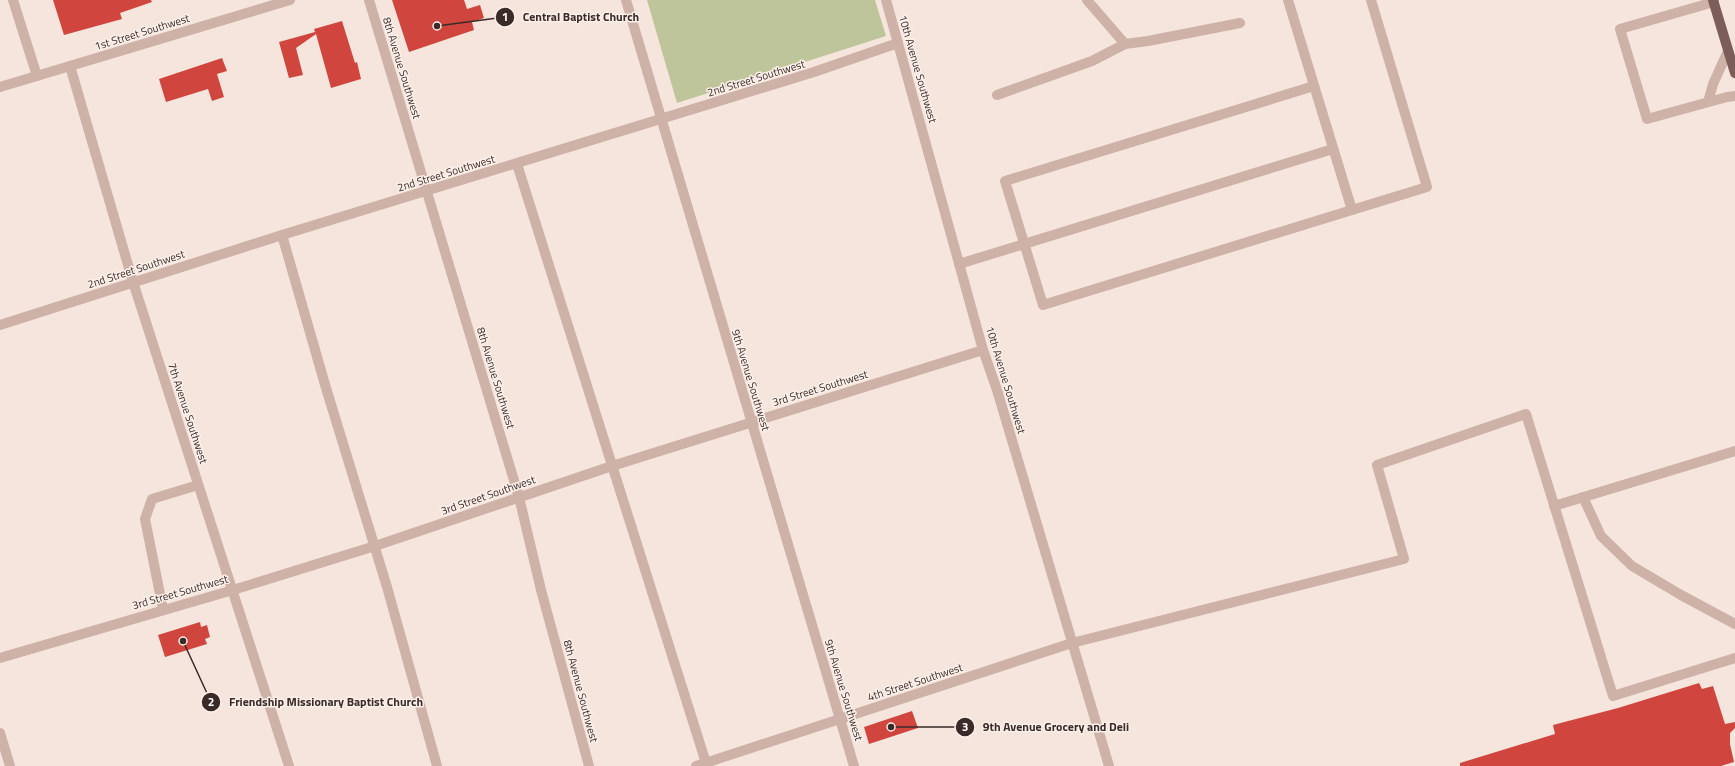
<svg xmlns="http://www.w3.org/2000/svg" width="1735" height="766" font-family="'Titillium Web',sans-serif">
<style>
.green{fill:#bfc59b}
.building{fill:#d0463f}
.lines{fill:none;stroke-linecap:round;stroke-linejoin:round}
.minor{stroke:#ceb1a7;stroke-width:10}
.major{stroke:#7d5d58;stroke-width:10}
.labels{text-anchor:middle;stroke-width:3;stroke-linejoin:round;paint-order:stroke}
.street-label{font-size:11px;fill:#3a2a28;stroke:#fbf0ea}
.leader{fill:none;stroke:#3a2a28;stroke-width:1.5}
.callout-dot{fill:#3a2a28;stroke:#fbf0ea;stroke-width:1.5}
.mark-label{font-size:12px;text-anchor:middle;font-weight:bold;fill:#fff}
.callout-label{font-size:12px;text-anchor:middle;font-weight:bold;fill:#3a2a28;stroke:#fbf0ea;stroke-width:3;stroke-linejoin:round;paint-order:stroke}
</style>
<rect width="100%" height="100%" fill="#f5e5dd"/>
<!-- green -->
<path class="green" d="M 647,0 L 875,0 L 886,36 L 677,103 Z"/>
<!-- building -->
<g class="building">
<path d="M 53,0 L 151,0 L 152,2 L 120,13 L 122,19 L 64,35 Z"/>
<path d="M 392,0 L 464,0 L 467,9 L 480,5 L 484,18 L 472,22 L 474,30 L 409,52 Z"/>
<path d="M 342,21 L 355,63 L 357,62 L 361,79 L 331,88 L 316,34 L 296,48 L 303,75 L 289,78 L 279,42 L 315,32 L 314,29 Z"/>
<path d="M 222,58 L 227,71 L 217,74 L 224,97 L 212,101 L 208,89 L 166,102 L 159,79 Z"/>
<path d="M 200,622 L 201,627 L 207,625 L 210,637 L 205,639 L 207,644 L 165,657 L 158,635 Z"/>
<path d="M 1699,683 L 1702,689 L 1713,686 L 1725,724 L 1735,722 L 1735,728 L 1730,733 L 1730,744 L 1734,762 L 1721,766 L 1460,766 L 1460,763 L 1555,734 L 1553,725 L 1618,708 Z"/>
<path d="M 912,711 L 918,728 L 869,744 L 864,727 Z"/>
</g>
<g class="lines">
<!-- minor -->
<g class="minor">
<path d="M 13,0 L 37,76"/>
<path d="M 369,0 L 519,497 L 541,590 L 589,766"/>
<path d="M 626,0 L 854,766"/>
<path d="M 886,0 L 983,350 L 997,390 L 1109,766"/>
<path d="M 1087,0 L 1125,44"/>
<path d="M 1288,0 L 1352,210 L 1427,187 L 1371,0"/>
<path d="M 1714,2 L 1620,29 L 1647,119 L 1727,97 L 1735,96"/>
<path d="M 70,66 L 133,282 L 289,766"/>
<path d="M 1314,86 L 1005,181 L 1043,305 L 1352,210"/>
<path d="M 0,87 L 290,0"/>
<path d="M 997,95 L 1092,61 L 1125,44 L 1148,41 L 1240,23"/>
<path d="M 1708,102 L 1713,84 L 1728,51"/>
<path d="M 517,164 L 706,763"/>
<path d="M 282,235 L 326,388 L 387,587 L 437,766"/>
<path d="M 959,264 L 1333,149"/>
<path d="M 0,325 L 282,235 L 814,72 L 898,43"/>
<path d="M 1583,497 L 1601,536 L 1632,566 L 1681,595 L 1735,624"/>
<path d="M 1554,506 L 1735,451"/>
<path d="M 163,609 L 145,519 L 152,499 L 198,485"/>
<path d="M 0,658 L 233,590 L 375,546 L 612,466 L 983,350"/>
<path d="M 0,733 L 10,766"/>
<path d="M 696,766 L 1072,643 L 1404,559 L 1377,465 L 1526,414 L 1613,696 L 1735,658"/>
</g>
<!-- major -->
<path class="major" d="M 1713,0 L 1735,73"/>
</g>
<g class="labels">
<!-- street labels -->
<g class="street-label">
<text transform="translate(142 32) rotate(-17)" y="4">1st Street Southwest</text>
<text transform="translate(402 68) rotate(73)" y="4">8th Avenue Southwest</text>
<text transform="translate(918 69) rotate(74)" y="4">10th Avenue Southwest</text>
<text transform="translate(756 78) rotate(-17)" y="4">2nd Street Southwest</text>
<text transform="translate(446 173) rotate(-17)" y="4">2nd Street Southwest</text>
<text transform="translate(136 269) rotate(-18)" y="4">2nd Street Southwest</text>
<text transform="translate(496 378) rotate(73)" y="4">8th Avenue Southwest</text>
<text transform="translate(751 380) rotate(73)" y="4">9th Avenue Southwest</text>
<text transform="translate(1006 380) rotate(73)" y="4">10th Avenue Southwest</text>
<text transform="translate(820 388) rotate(-17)" y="4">3rd Street Southwest</text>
<text transform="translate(188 413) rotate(72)" y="4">7th Avenue Southwest</text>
<text transform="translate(488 495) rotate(-19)" y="4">3rd Street Southwest</text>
<text transform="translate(180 592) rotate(-16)" y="4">3rd Street Southwest</text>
<text transform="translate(915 682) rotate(-18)" y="4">4th Street Southwest</text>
<text transform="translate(844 690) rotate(73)" y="4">9th Avenue Southwest</text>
<text transform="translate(581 691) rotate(75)" y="4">8th Avenue Southwest</text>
</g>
</g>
<!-- callouts -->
<path class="leader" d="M437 26L505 17M183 641L211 702M891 727L965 727"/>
<g class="callout-dot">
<circle cx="437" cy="26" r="4"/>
<circle cx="183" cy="641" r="4"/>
<circle cx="891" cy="727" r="4"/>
<circle cx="505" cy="17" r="10"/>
<circle cx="211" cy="702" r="10"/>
<circle cx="965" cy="727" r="10"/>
</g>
<g class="mark-label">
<text x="505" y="21">1</text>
<text x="211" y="706">2</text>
<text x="965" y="731">3</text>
</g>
<g class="callout-label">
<text x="581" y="21">Central Baptist Church</text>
<text x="326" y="706">Friendship Missionary Baptist Church</text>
<text x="1056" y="731">9th Avenue Grocery and Deli</text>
</g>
</svg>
